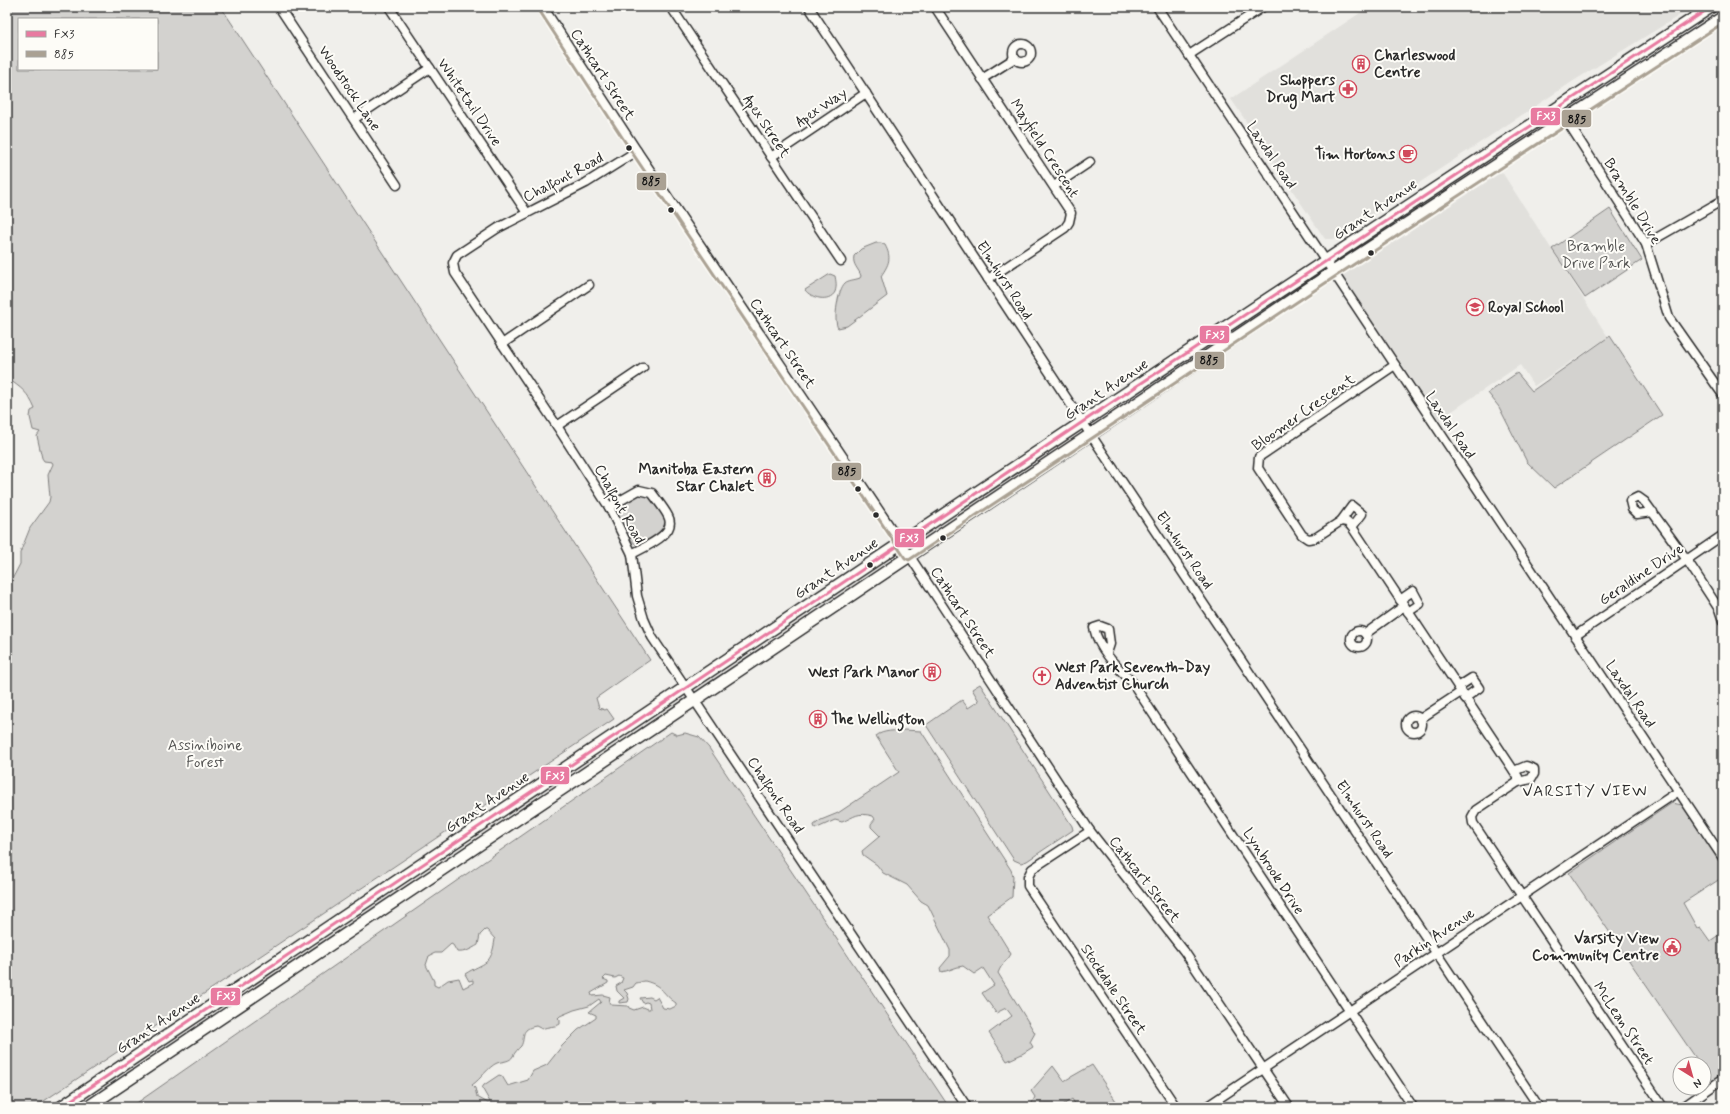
<svg xmlns="http://www.w3.org/2000/svg" width="1730" height="1114" font-family="Mynerve,sans-serif">
<style>
.built{fill:#e1e0dc}
.green{fill:#d3d2cf;stroke:#7f7e7d;fill-rule:evenodd}
.lines{fill:none;stroke-linecap:round;stroke-linejoin:round}
.minor-casing{stroke:#2b2b2b;stroke-width:11}
.major-casing{stroke:#2b2b2b;stroke-width:14}
.minor{stroke:#fdfcf7;stroke-width:8}
.major{stroke:#fdfcf7;stroke-width:11}
.bus-1-casing{stroke:#fdfcf7;stroke-width:6}
.bus-2-casing{stroke:#fdfcf7;stroke-width:6}
.bus-1{stroke:#e87aa0;stroke-width:3}
.bus-2{stroke:#aaa193;stroke-width:3}
.bus-dot{fill:#2b2b2b;stroke:#fdfcf7;stroke-width:1.5}
.labels{text-anchor:middle;stroke-width:4;stroke-linejoin:round;paint-order:stroke}
.poi-label{font-size:15px;font-weight:bold;fill:#2b2b2b;stroke:#fdfcf7;text-anchor:end}
.street-label{font-size:15px;fill:#2b2b2b;stroke:#fdfcf7}
.park-label{font-size:15px;fill:#555554;stroke:#fdfcf7}
.neighbourhood-label{font-size:16px;letter-spacing:1px;fill:#2b2b2b;stroke:#fdfcf7}
.line-badge{stroke:#fdfcf7;stroke-width:1.5}
.badge-label{font-size:11px;text-anchor:middle;font-weight:bold;fill:#fff}
.pale-badge-label{font-size:11px;text-anchor:middle;font-weight:bold;fill:#111}
</style>
<rect width="100%" height="100%" fill="#f0efeb"/>
<filter id="ink" filterUnits="userSpaceOnUse"><feTurbulence type="fractalNoise" baseFrequency=".025" numOctaves="2"/><feDisplacementMap in="SourceGraphic" scale="8" xChannelSelector="R" yChannelSelector="G"/><feConvolveMatrix kernelMatrix="1 2 1 2 8 2 1 2 1" color-interpolation-filters="sRGB"/></filter>
<g filter="url(#ink)">
<!-- built -->
<g class="built">
<path d="M 1369,7 L 1392,8 L 1693,7 L 1575,80 L 1334,239 L 1325,239 L 1231,99 Z"/>
<path d="M 1502,172 L 1608,337 L 1534,386 L 1520,365 L 1439,420 L 1342,276 Z"/>
</g>
<!-- green -->
<g class="green">
<path d="M 7,7 L 221,7 L 650,660 L 596,698 L 599,708 L 605,710 L 607,709 L 614,719 L 35,1107 L 7,1107 L 7,603 L 11,601 L 11,598 L 7,597 L 8,587 L 20,564 L 20,553 L 30,528 L 49,502 L 50,497 L 48,475 L 53,464 L 52,462 L 44,461 L 42,458 L 37,436 L 40,432 L 33,430 L 30,417 L 31,411 L 35,409 C 28,392 21,388 7,378 ZM 19,19 L 157,19 L 157,69 L 19,69 Z"/>
<path d="M 1610,209 L 1642,260 L 1585,298 L 1552,249 Z"/>
<path d="M 876,243 L 881,243 L 885,245 C 892,258 889,264 881,276 L 887,296 L 847,326 L 838,328 C 833,321 838,289 845,283 C 848,280 855,280 860,278 L 861,276 C 859,269 852,265 854,256 L 861,249 Z"/>
<path d="M 830,274 L 835,276 C 836,281 837,286 835,292 C 829,303 811,298 805,290 Z"/>
<path d="M 1610,336 L 1662,415 L 1554,488 L 1527,462 L 1499,407 L 1488,393 L 1517,373 L 1532,391 Z"/>
<path d="M 638,493 L 650,494 C 672,528 673,524 641,547 C 632,544 631,538 626,531 C 612,509 616,505 638,493 Z"/>
<path d="M 980,684 L 1072,826 L 1073,830 L 1027,861 L 1021,863 L 1014,860 L 926,725 L 962,700 L 968,708 L 979,701 L 972,689 Z"/>
<path d="M 904,730 L 921,731 L 1011,870 L 1013,876 L 1012,897 L 987,915 L 1011,954 C 1006,963 1003,961 998,973 L 1035,1033 L 1030,1042 L 1033,1047 L 1022,1054 L 1007,1061 L 989,1033 L 1012,1016 L 1006,1008 L 996,1013 L 982,993 L 994,985 L 983,968 L 974,974 L 963,966 C 954,967 950,971 941,972 L 940,968 L 950,956 L 950,950 L 928,905 L 921,901 L 907,885 L 883,873 L 877,865 L 863,855 L 862,851 L 880,836 L 871,827 L 871,824 L 875,819 L 873,816 C 857,812 856,816 842,822 L 835,820 L 815,829 L 814,825 L 821,820 L 838,813 L 899,772 L 876,736 C 883,730 896,731 904,730 Z"/>
<path d="M 671,732 L 677,735 L 685,733 L 699,737 L 709,748 L 949,1107 L 131,1107 ZM 485,930 L 487,930 L 495,939 C 491,967 485,961 465,974 L 469,981 L 473,980 L 473,983 L 463,988 L 459,978 L 448,980 L 438,987 L 434,985 L 434,981 L 426,965 L 429,956 L 435,953 L 441,953 L 451,944 L 453,945 L 457,952 C 465,953 471,949 478,945 L 480,935 ZM 606,976 L 615,978 L 619,976 L 623,978 L 621,983 L 616,986 L 617,991 L 624,998 L 619,1001 L 619,1003 L 628,1002 L 629,999 L 627,993 L 624,990 L 633,987 L 636,983 C 639,983 642,981 645,981 C 664,986 662,994 676,1003 L 676,1006 L 670,1009 L 663,1008 L 657,997 L 654,999 L 650,997 L 640,998 L 643,1003 L 646,1002 L 649,1003 L 650,1009 L 648,1009 L 643,1007 L 634,1010 L 629,1008 L 628,1006 L 611,1005 L 609,1002 L 610,997 L 603,995 L 592,996 L 591,993 L 608,983 L 608,981 L 603,979 ZM 599,999 L 601,1002 L 589,1012 L 596,1015 L 596,1018 L 578,1030 L 562,1046 L 547,1065 L 533,1071 L 528,1080 L 508,1086 L 502,1076 L 499,1075 L 484,1085 L 482,1088 L 490,1102 L 488,1103 L 477,1097 L 475,1088 L 472,1085 C 480,1080 489,1066 497,1063 C 503,1061 510,1062 513,1056 C 515,1052 518,1049 521,1046 C 526,1037 519,1029 536,1026 L 542,1029 C 548,1026 556,1027 560,1024 L 560,1020 L 558,1018 L 560,1016 L 574,1010 L 589,1006 Z"/>
<path d="M 1672,803 L 1682,805 L 1723,867 L 1723,877 L 1683,903 L 1697,928 L 1700,927 L 1710,941 L 1723,932 L 1723,954 L 1720,956 L 1718,961 L 1723,968 L 1723,1076 L 1713,1083 L 1704,1070 L 1704,1064 L 1700,1064 L 1569,873 Z"/>
<path d="M 1092,1065 L 1120,1107 L 1077,1107 L 1072,1099 L 1060,1107 L 1054,1107 L 1052,1104 C 1043,1102 1038,1107 1030,1107 L 1035,1097 L 1031,1091 L 1053,1066 L 1064,1081 Z"/>
</g>
<g class="lines">
<defs>
<g id="minor">
<path d="M 279,7 L 397,185"/>
<path d="M 389,7 L 527,213"/>
<path d="M 543,7 L 637,151 L 909,555 L 1090,831 L 1184,951 L 1289,1107"/>
<path d="M 671,7 L 841,261"/>
<path d="M 809,7 L 1083,423 L 1539,1107"/>
<path d="M 935,7 L 1071,213 L 1069,222 L 1065,228 L 988,279"/>
<path d="M 1157,7 L 1723,858"/>
<circle cx="1022" cy="53" r="9"/>
<path d="M 1189,55 L 1263,7"/>
<path d="M 982,79 L 1015,58"/>
<path d="M 1558,107 L 1646,244 L 1669,318 L 1723,395"/>
<path d="M 354,119 L 430,68"/>
<path d="M 637,151 L 586,183 L 498,228 L 457,255 L 453,263 L 455,273 L 557,426 L 609,507 L 632,554 L 637,596 L 644,619 L 652,637 L 967,1107"/>
<path d="M 771,157 L 866,93"/>
<path d="M 1054,186 L 1090,162"/>
<path d="M 1646,244 L 1723,200"/>
<path d="M 502,344 L 589,285"/>
<path d="M 1395,365 L 1259,457 L 1258,468 L 1302,535 L 1308,539 L 1315,538 L 1341,521 L 1347,522 L 1352,527 L 1518,777 L 1518,782 L 1476,810 L 1472,817 L 1473,823 L 1663,1107"/>
<path d="M 557,426 L 643,368"/>
<path d="M 609,507 L 639,490 L 652,493 C 657,500 664,508 668,516 C 678,534 644,547 632,554"/>
<path d="M 1653,512 L 1637,514 L 1632,509 L 1630,501 L 1638,497 L 1645,502 L 1687,560 L 1719,609 L 1723,621"/>
<path d="M 1341,521 L 1352,506 L 1362,514 L 1352,527"/>
<path d="M 1400,600 L 1413,591 L 1420,604 L 1408,612"/>
<circle cx="1359" cy="639" r="8"/>
<path d="M 1365,634 L 1404,606"/>
<path d="M 1575,636 L 1723,535"/>
<path d="M 1107,653 L 1110,644 L 1108,629 L 1100,626 L 1094,628 C 1099,650 1117,667 1132,682 L 1413,1107"/>
<path d="M 1458,687 L 1472,678 L 1479,688 L 1465,698"/>
<circle cx="1414" cy="724" r="8"/>
<path d="M 1420,719 L 1461,692"/>
<path d="M 1514,771 L 1526,766 L 1534,769 L 1534,774 L 1531,779 L 1518,782"/>
<path d="M 1090,831 L 1032,869 L 1028,877 L 1028,886 L 1176,1107"/>
<path d="M 1206,1107 L 1679,791"/>
<path d="M 1683,1107 L 1723,1079"/>
</g>
<g id="major">
<path d="M 61,1107 C 609,738 1158,369 1711,7"/>
<path d="M 88,1107 L 1333,272 L 1723,17"/>
</g>
</defs>
<!-- minor casing -->
<use href="#minor" class="minor-casing"/>
<!-- major casing -->
<use href="#major" class="major-casing"/>
<!-- minor -->
<use href="#minor" class="minor"/>
<!-- major -->
<use href="#major" class="major"/>
<defs>
<path id="bus-1" d="M 61,1107 L 1090,417 L 1711,7"/>
<path id="bus-2" d="M 539,10 L 633,154 L 905,558 L 909,560 L 1336,276 L 1723,23"/>
</defs>
<!-- bus-1 casing -->
<use href="#bus-1" class="bus-1-casing"/>
<!-- bus-2 casing -->
<use href="#bus-2" class="bus-2-casing"/>
<!-- bus-1 -->
<use href="#bus-1" class="bus-1"/>
<!-- bus-2 -->
<use href="#bus-2" class="bus-2"/>
</g>
</g>
<!-- icons -->
<defs>
<symbol id="building-ring" viewBox="-11 -11 22 22"><circle r="9.5" fill="#fdfcf7" stroke="#d1495b" stroke-width="1.5"/><path d="M-4-6H4V6H1V3H-1V6H-4ZM-2.5-4.3h1.7v1.8h-1.7ZM.8-4.3h1.7v1.8H.8ZM-2.5-1h1.7V.8h-1.7ZM.8-1h1.7V.8H.8Z" fill="#d1495b"/></symbol>
<symbol id="pharmacy-ring" viewBox="-11 -11 22 22"><circle r="9.5" fill="#fdfcf7" stroke="#d1495b" stroke-width="1.5"/><path d="M-2-6h4v4h4v4h-4v4h-4v-4h-4v-4h4Z" fill="#d1495b"/></symbol>
<symbol id="cafe-ring" viewBox="-11 -11 22 22"><circle r="9.5" fill="#fdfcf7" stroke="#d1495b" stroke-width="1.5"/><path d="M-5.5-4.5H6V0H3Q3 3.5 0 3.5H-2.5Q-5.5 3.5-5.5 0ZM3-3.2v2h1.7v-2ZM-6 4.5H4V6H-6Z" fill="#d1495b"/></symbol>
<symbol id="school-ring" viewBox="-11 -11 22 22"><circle r="9.5" fill="#fdfcf7" stroke="#d1495b" stroke-width="1.5"/><path d="M0-5L7-2L0 1L-7-2ZM-4 1L0 2.5L4 1V4Q0 6-4 4Z" fill="#d1495b"/></symbol>
<symbol id="church-ring" viewBox="-11 -11 22 22"><circle r="9.5" fill="#fdfcf7" stroke="#d1495b" stroke-width="1.5"/><path d="M-1.2-6h2.4v3.5h3.3v2.4h-3.3V6h-2.4V-.1h-3.3v-2.4h3.3Z" fill="#d1495b"/></symbol>
<symbol id="civic-ring" viewBox="-11 -11 22 22"><circle r="9.5" fill="#fdfcf7" stroke="#d1495b" stroke-width="1.5"/><path d="M-.6-6.5H3V-4.5H.6V-3L4-1V1h2V6H-6V1h2V-1L-.6-3ZM-1.2 2.5V6h2.4V2.5Z" fill="#d1495b"/></symbol>
</defs>
<g fill-rule="evenodd">
<use href="#building-ring" x="1351" y="54" width="20" height="20"/>
<use href="#pharmacy-ring" x="1338" y="79" width="20" height="20"/>
<use href="#cafe-ring" x="1398" y="144" width="20" height="20"/>
<use href="#school-ring" x="1465" y="297" width="20" height="20"/>
<use href="#building-ring" x="757" y="468" width="20" height="20"/>
<use href="#building-ring" x="922" y="662" width="20" height="20"/>
<use href="#church-ring" x="1032" y="666" width="20" height="20"/>
<use href="#building-ring" x="808" y="709" width="20" height="20"/>
<use href="#civic-ring" x="1662" y="937" width="20" height="20"/>
</g>
<!-- markers -->
<g class="bus-dot">
<circle cx="629" cy="148" r="3.5"/>
<circle cx="671" cy="210" r="3.5"/>
<circle cx="1371" cy="253" r="3.5"/>
<circle cx="858" cy="489" r="3.5"/>
<circle cx="876" cy="515" r="3.5"/>
<circle cx="943" cy="538" r="3.5"/>
<circle cx="870" cy="565" r="3.5"/>
</g>
<g class="labels">
<!-- poi labels -->
<g class="poi-label">
<text x="1374" y="60" text-anchor="start">Charleswood<tspan x="1374" dy="17">Centre</tspan></text>
<text x="1335" y="85">Shoppers<tspan x="1335" dy="17">Drug Mart</tspan></text>
<text x="1395" y="159">Tim Hortons</text>
<text x="1488" y="312" text-anchor="start">Royal School</text>
<text x="754" y="474">Manitoba Eastern<tspan x="754" dy="17">Star Chalet</tspan></text>
<text x="1055" y="672" text-anchor="start">West Park Seventh-Day<tspan x="1055" dy="17">Adventist Church</tspan></text>
<text x="919" y="677">West Park Manor</text>
<text x="831" y="724" text-anchor="start">The Wellington</text>
<text x="1659" y="943">Varsity View<tspan x="1659" dy="17">Community Centre</tspan></text>
</g>
<!-- street labels -->
<g class="street-label">
<text transform="translate(603 74) rotate(57)" y="5">Cathcart Street</text>
<text transform="translate(350 88) rotate(56)" y="5">Woodstock Lane</text>
<text transform="translate(470 102) rotate(56)" y="5">Whitetail Drive</text>
<text transform="translate(821 107) rotate(-34)" y="5">Apex Way</text>
<text transform="translate(767 126) rotate(56)" y="5">Apex Street</text>
<text transform="translate(1045 148) rotate(57)" y="5">Mayfield Crescent</text>
<text transform="translate(1272 155) rotate(56)" y="5">Laxdal Road</text>
<text transform="translate(563 177) rotate(-28)" y="5">Chalfont Road</text>
<text transform="translate(1633 201) rotate(59)" y="5">Bramble Drive</text>
<text transform="translate(1375 209) rotate(-34)" y="5">Grant Avenue</text>
<text transform="translate(1005 280) rotate(57)" y="5">Elmhurst Road</text>
<text transform="translate(783 343) rotate(56)" y="5">Cathcart Street</text>
<text transform="translate(1106 389) rotate(-34)" y="5">Grant Avenue</text>
<text transform="translate(1303 412) rotate(-35)" y="5">Bloomer Crescent</text>
<text transform="translate(1451 425) rotate(56)" y="5">Laxdal Road</text>
<text transform="translate(620 504) rotate(61)" y="5">Chalfont Road</text>
<text transform="translate(1185 550) rotate(56)" y="5">Elmhurst Road</text>
<text transform="translate(836 568) rotate(-34)" y="5">Grant Avenue</text>
<text transform="translate(1641 574) rotate(-34)" y="5">Geraldine Drive</text>
<text transform="translate(963 612) rotate(57)" y="5">Cathcart Street</text>
<text transform="translate(1631 694) rotate(56)" y="5">Laxdal Road</text>
<text transform="translate(776 795) rotate(56)" y="5">Chalfont Road</text>
<text transform="translate(487 802) rotate(-34)" y="5">Grant Avenue</text>
<text transform="translate(1365 819) rotate(56)" y="5">Elmhurst Road</text>
<text transform="translate(1274 871) rotate(57)" y="5">Lynbrook Drive</text>
<text transform="translate(1145 879) rotate(52)" y="5">Cathcart Street</text>
<text transform="translate(1434 937) rotate(-34)" y="5">Parkin Avenue</text>
<text transform="translate(1114 989) rotate(56)" y="5">Stockdale Street</text>
<text transform="translate(158 1023) rotate(-34)" y="5">Grant Avenue</text>
<text transform="translate(1624 1023) rotate(56)" y="5">McLean Street</text>
</g>
<!-- park labels -->
<g class="park-label">
<text x="1596" y="251">Bramble<tspan x="1596" dy="17">Drive Park</tspan></text>
<text x="205" y="750">Assiniboine<tspan x="205" dy="17">Forest</tspan></text>
</g>
<!-- neighbourhood labels -->
<g class="neighbourhood-label">
<text x="1585" y="796">VARSITY VIEW</text>
</g>
</g>
<g class="line-badge">
<rect x="1530" y="107" width="31" height="19" rx="4" fill="#e87aa0"/>
<rect x="1561" y="109" width="31" height="19" rx="4" fill="#aaa193"/>
<rect x="636" y="172" width="31" height="19" rx="4" fill="#aaa193"/>
<rect x="1199" y="325" width="31" height="19" rx="4" fill="#e87aa0"/>
<rect x="1194" y="351" width="31" height="19" rx="4" fill="#aaa193"/>
<rect x="831" y="462" width="31" height="19" rx="4" fill="#aaa193"/>
<rect x="894" y="528" width="31" height="20" rx="4" fill="#e87aa0"/>
<rect x="540" y="766" width="30" height="19" rx="4" fill="#e87aa0"/>
<rect x="210" y="987" width="31" height="19" rx="4" fill="#e87aa0"/>
</g>
<g class="badge-label">
<text x="1546" y="120">FX3</text>
<text x="1215" y="339">FX3</text>
<text x="909" y="542">FX3</text>
<text x="555" y="780">FX3</text>
<text x="226" y="1000">FX3</text>
</g>
<g class="pale-badge-label">
<text x="1577" y="123">885</text>
<text x="651" y="185">885</text>
<text x="1209" y="364">885</text>
<text x="847" y="475">885</text>
</g>
<!-- margin -->
<rect width="1730" height="1114" fill="none" stroke="#fdfcf7" stroke-width="24"/>
<rect x="12" y="12" width="1706" height="1090" fill="none" stroke="#2b2b2b" stroke-width="1.5" filter="url(#ink)"/>
<!-- legend -->
<rect x="18" y="18" width="140" height="52" fill="#fdfcf7" stroke="#a9a8a5"/>
<rect x="26" y="31" width="20" height="6" fill="#e87aa0" stroke="#a9a8a5"/>
<text x="54" y="38" font-size="12" fill="#2b2b2b">FX3</text>
<rect x="26" y="51" width="20" height="6" fill="#aaa193" stroke="#a9a8a5"/>
<text x="54" y="58" font-size="12" fill="#2b2b2b">885</text>
<!-- north arrow -->
<g transform="translate(1692 1076) rotate(143)"><circle r="19" fill="#fdfcf7" stroke="#a9a8a5"/>
<path d="M0-3L7 15L0 10L-7 15Z" fill="#d1495b"/>
<text y="-6" font-size="11" font-weight="bold" text-anchor="middle" fill="#2b2b2b">N</text>
</g>
</svg>
